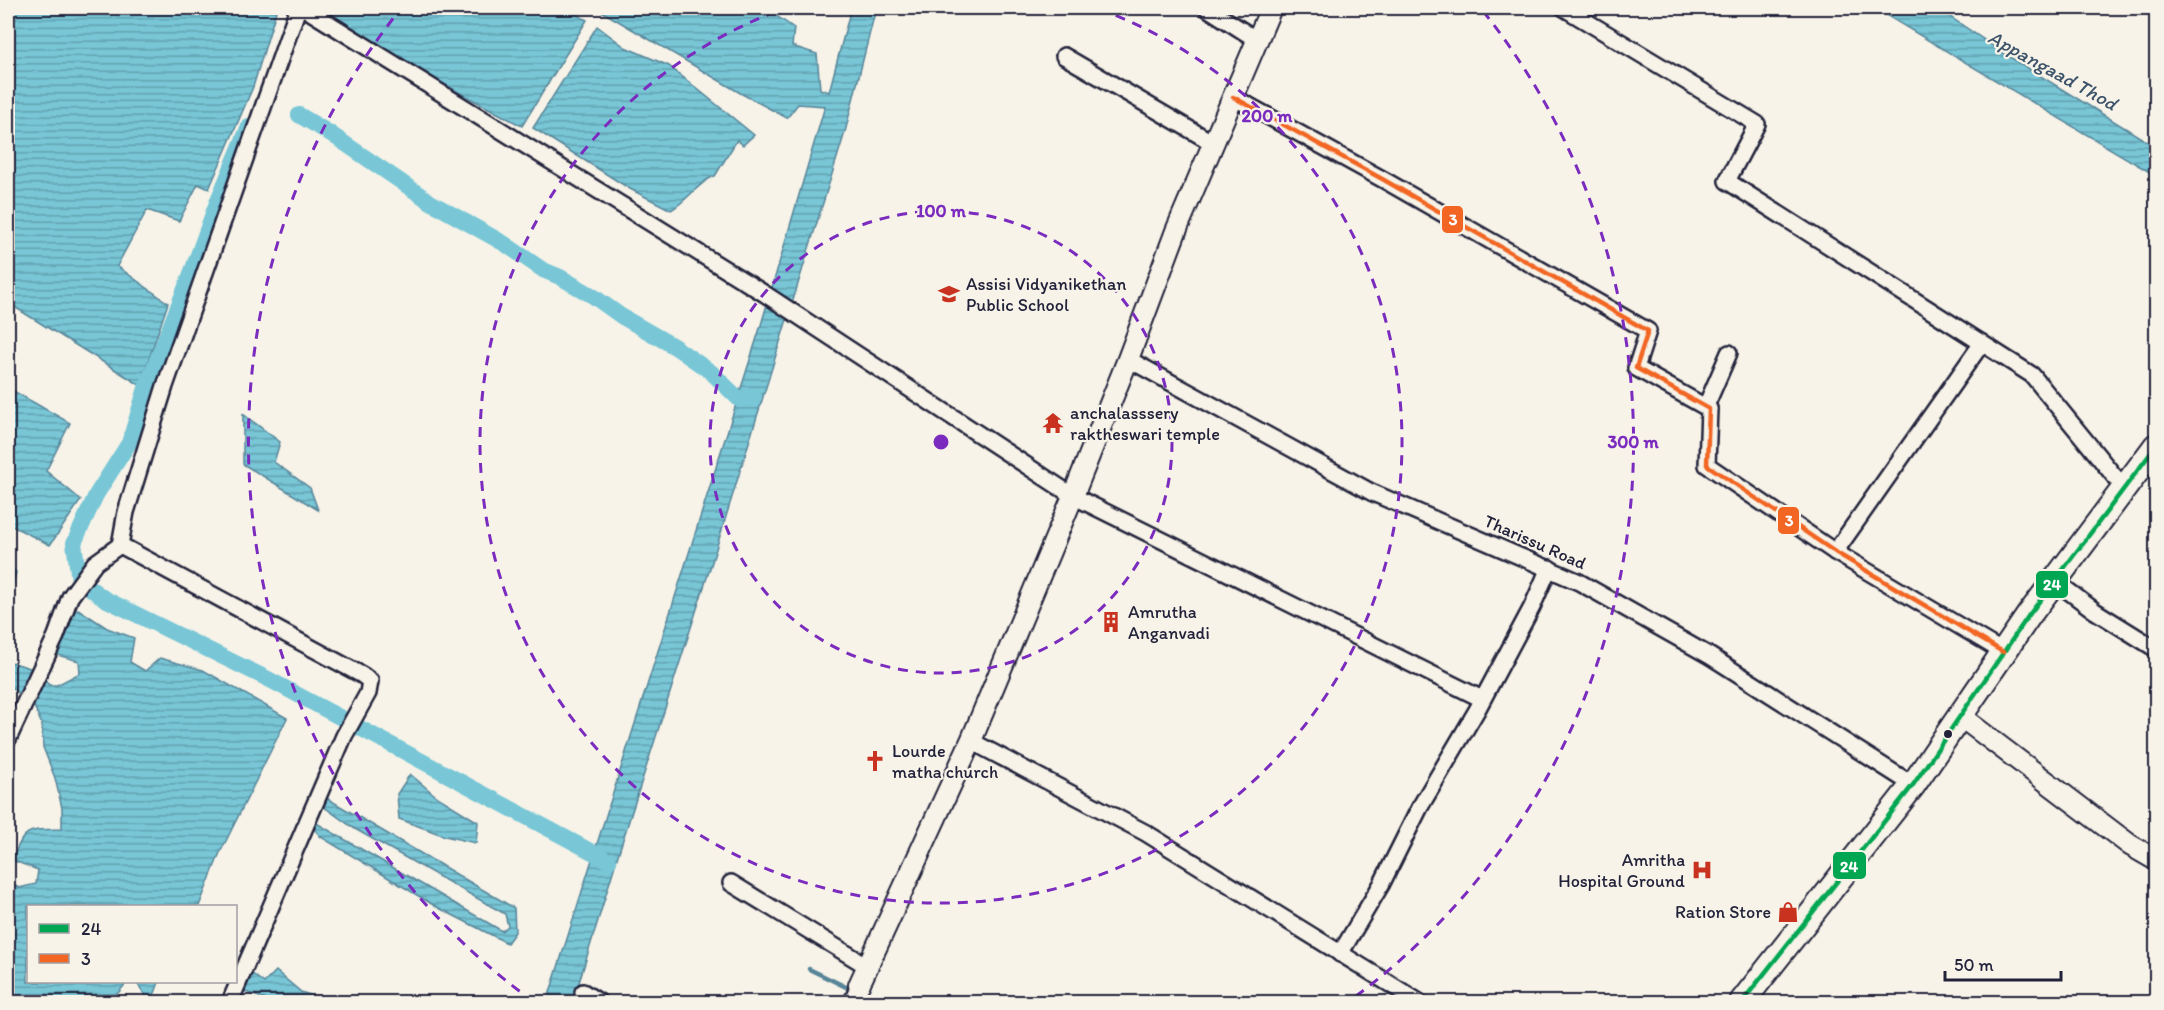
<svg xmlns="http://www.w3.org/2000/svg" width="2164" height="1010" font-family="Itim,sans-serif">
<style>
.water{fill:url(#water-rules);stroke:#568498;stroke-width:1.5}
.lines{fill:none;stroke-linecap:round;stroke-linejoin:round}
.stream{stroke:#568498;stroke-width:4.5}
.canal{stroke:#78c6d6;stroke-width:16}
.minor-casing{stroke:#22223b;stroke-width:20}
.tertiary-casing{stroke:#22223b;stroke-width:24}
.primary-casing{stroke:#22223b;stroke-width:28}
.minor{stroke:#f7f3e8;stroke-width:15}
.tertiary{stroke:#f7f3e8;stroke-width:20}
.primary{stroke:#f7f3e8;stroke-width:24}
.bus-1-casing{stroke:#f7f3e8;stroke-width:9}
.bus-2-casing{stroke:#f7f3e8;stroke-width:9}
.bus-1{stroke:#00a651;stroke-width:4.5}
.bus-2{stroke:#f26522;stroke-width:4.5}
.ring{fill:none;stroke:#7b2cbf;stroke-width:3;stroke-dasharray:10 8}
.bus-dot{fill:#22223b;stroke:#f7f3e8;stroke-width:2}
.labels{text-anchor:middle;stroke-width:4.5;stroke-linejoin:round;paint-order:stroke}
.poi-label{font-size:18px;fill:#22223b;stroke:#f7f3e8;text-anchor:start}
.street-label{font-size:18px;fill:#22223b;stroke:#f7f3e8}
.water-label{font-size:20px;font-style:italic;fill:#3c536a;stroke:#f7f3e8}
.centre{fill:#7b2cbf;stroke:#f7f3e8;stroke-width:3}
.ring-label{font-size:18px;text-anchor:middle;font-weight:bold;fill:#7b2cbf;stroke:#f7f3e8;stroke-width:4.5;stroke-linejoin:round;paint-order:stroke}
.line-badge{stroke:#f7f3e8;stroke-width:2}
.badge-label{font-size:16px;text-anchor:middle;font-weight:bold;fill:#fff}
</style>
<defs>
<pattern id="water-rules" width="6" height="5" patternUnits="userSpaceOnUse" patternTransform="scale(1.5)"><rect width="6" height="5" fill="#78c6d6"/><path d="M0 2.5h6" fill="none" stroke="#62a0af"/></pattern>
</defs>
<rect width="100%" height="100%" fill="#f7f3e8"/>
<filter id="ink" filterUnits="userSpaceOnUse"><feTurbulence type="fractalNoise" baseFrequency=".0167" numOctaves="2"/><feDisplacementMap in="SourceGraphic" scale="12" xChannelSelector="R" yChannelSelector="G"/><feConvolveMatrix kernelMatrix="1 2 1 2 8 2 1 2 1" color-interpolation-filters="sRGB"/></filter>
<g filter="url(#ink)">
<!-- water -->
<g class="water">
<path d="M 8,8 L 277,8 L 253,87 L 209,189 L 198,184 L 179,221 L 147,210 L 117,266 L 168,303 L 140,385 L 8,303 Z"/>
<path d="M 330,8 L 565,8 L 587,20 L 522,126 L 449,87 L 334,17 Z"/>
<path d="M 596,8 L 765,8 L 794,28 L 792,46 L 817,54 L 820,89 L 829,92 L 851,8 L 876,8 L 845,132 L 711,565 L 618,855 L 573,1002 L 547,1002 L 761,325 L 825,106 L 798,104 L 787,118 L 742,94 Z"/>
<path d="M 1874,8 L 1937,8 L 2005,54 L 2156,147 L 2156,176 Z"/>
<path d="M 597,26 L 625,47 L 669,66 L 754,135 L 743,145 L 737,140 L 715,176 C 702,179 686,202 671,210 L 630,189 L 533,128 Z"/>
<path d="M 8,388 L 70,423 L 46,471 L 81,500 L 50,545 L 8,524 Z"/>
<path d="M 243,414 L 280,442 L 274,462 L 310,488 L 318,510 L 243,464 Z"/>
<path d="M 8,566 L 16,572 L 8,608 Z"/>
<path d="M 78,609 L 107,628 L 134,638 L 130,662 L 145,671 L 160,658 L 203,670 L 287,718 L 219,855 L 199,906 L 28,906 L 28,982 L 127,982 L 119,992 L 107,1002 L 22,1002 L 8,998 L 8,882 L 19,888 L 36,884 L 38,870 L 12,860 C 25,827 28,830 62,829 L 62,808 L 55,778 L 43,747 L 42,725 L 34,706 L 8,685 L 8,661 L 39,671 L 49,685 L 57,685 L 80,673 L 79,661 L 43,651 L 67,613 Z"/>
<path d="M 410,774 L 436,796 L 478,822 L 476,843 L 445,836 L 399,819 L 397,794 Z"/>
<path d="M 323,796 L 514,908 L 515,932 L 507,943 L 435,906 L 321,837 L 310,824 L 313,821 L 502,931 L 508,926 L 505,914 L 355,829 L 320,804 Z"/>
<path d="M 276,971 L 301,992 L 331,1002 L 272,1002 L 243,991 L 251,973 L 264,983 Z"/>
<path d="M 136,982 L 159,982 L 155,993 L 148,999 Z"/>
</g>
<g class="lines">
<!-- stream -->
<path class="stream" d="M 809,969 L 877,1002"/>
<!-- canal -->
<g class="canal">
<path d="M 299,115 L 331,134 L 432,203 L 505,244 L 543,270 L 560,277 L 593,296 L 621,316 L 675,347 L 711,372 L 740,400 L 754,397"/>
<path d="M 249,126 L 218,200 L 194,266 L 146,388 L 129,443 L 96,495 L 74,543 L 79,580 L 105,599 L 270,680 L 609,861"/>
</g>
<defs>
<g id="minor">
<path d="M 304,8 L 765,294 L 1073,496 L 1482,699"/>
<path d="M 1207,8 L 1257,40"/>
<path d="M 1564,8 L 1757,124 L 1727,181 L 2032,375 L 2124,488"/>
<path d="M 1064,56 L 1213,143"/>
<path d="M 1233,97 L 1384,180 L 1648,331 L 1636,368 L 1709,409 L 1707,465 L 1835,552 L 2003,652"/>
<path d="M 1128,359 L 1371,492 L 1579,582 L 1710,656 L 1913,785"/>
<path d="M 1709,409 L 1706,406 L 1729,353"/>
<path d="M 1835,552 L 1982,343"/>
<path d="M 2055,581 L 2095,611 L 2156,649"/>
<path d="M 8,739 L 56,636 L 70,597 L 95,563 L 120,545"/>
<path d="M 971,741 L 1146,833 L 1419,1002"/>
<path d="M 731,883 L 867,966"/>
<path d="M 1340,954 L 1381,885 L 1420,807 L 1477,710 L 1532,607 L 1549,568"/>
<path d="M 583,992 L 599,1002"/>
<path d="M 230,1002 L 344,736 L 368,693 L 370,681 L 362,675 L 120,545 L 126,512 L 165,386 L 298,8"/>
<path d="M 852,1002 L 859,985"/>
</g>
<g id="tertiary">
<path d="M 1960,716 L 2130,845 L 2156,860"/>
<path d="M 859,985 L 971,741 L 1073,496 L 1128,359 L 1176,231 L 1271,8"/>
</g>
<path id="primary" d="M 1742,1002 L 1913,785 L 2029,615 L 2156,446"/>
</defs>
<!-- minor casing -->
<use href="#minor" class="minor-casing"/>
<!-- tertiary casing -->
<use href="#tertiary" class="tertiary-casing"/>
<!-- primary casing -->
<use href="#primary" class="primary-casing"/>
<!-- minor -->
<use href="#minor" class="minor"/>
<!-- tertiary -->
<use href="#tertiary" class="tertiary"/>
<!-- primary -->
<use href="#primary" class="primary"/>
<defs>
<path id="bus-1" d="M 1742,1002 L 1913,785 L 2029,615 L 2156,446"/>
<path id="bus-2" d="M 1233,97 L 1384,180 L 1648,331 L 1636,368 L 1709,409 L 1707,465 L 1835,552 L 2003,652"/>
</defs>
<!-- bus-1 casing -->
<use href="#bus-1" class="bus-1-casing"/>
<!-- bus-2 casing -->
<use href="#bus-2" class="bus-2-casing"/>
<!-- bus-1 -->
<use href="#bus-1" class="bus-1"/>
<!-- bus-2 -->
<use href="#bus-2" class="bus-2"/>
</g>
</g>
<!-- distance rings -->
<g class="ring">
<circle cx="941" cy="442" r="231"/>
<path d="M1099 9A461 461 0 1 1 783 9"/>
<path d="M534 1002A692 692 0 0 1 399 11M1483 11A692 692 0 0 1 1348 1002"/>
</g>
<!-- icons -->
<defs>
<symbol id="school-bare" viewBox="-9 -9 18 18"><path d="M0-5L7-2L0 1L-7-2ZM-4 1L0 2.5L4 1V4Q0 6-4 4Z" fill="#c8321e" stroke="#f7f3e8" stroke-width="2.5" paint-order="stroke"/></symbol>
<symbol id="temple-bare" viewBox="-9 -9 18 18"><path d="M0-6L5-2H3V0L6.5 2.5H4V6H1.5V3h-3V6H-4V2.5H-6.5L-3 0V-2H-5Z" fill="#c8321e" stroke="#f7f3e8" stroke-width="2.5" paint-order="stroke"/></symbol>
<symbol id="building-bare" viewBox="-9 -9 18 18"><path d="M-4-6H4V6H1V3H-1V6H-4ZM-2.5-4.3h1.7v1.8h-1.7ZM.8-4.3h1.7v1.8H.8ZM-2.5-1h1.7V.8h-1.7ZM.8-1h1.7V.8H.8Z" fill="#c8321e" stroke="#f7f3e8" stroke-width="2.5" paint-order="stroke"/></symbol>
<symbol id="church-bare" viewBox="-9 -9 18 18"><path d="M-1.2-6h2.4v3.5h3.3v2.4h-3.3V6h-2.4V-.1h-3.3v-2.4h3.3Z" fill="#c8321e" stroke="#f7f3e8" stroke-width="2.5" paint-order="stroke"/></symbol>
<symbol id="hospital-bare" viewBox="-9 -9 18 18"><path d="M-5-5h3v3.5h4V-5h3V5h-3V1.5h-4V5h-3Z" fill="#c8321e" stroke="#f7f3e8" stroke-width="2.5" paint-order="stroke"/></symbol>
<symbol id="shop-bare" viewBox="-9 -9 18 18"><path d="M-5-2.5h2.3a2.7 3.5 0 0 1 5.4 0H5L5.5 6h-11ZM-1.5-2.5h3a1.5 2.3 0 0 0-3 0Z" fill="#c8321e" stroke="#f7f3e8" stroke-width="2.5" paint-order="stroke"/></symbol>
</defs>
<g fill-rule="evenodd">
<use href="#school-bare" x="934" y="279" width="30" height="30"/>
<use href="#temple-bare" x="1038" y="408" width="30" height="30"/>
<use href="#building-bare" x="1096" y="607" width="30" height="30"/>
<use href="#church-bare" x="860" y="746" width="30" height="30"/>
<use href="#hospital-bare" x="1687" y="855" width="30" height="30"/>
<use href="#shop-bare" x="1773" y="897" width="30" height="30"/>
</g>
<!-- markers -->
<circle class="bus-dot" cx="1948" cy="734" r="5"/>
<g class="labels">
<!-- poi labels -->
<g class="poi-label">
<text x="966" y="290">Assisi Vidyanikethan<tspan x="966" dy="21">Public School</tspan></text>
<text x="1070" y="419">anchalasssery<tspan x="1070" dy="21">raktheswari temple</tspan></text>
<text x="1128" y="618">Amrutha<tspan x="1128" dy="21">Anganvadi</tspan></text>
<text x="892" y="757">Lourde<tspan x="892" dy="21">matha church</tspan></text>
<text x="1685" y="866" text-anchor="end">Amritha<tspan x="1685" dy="21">Hospital Ground</tspan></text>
<text x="1771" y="918" text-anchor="end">Ration Store</text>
</g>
<!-- street labels -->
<g class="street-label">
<text transform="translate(1535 542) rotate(24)" y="6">Tharissu Road</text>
</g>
<!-- water labels -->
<g class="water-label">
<text transform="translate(2053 70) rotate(29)" y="7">Appangaad Thod</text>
</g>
</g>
<circle cx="941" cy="442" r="9" class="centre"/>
<g class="ring-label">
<text x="1267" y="122">200 m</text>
<text x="941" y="217">100 m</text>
<text x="1633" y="448">300 m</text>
</g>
<g class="line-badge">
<rect x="1441" y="205" width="23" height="29" rx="6" fill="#f26522"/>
<rect x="1777" y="506" width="23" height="29" rx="6" fill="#f26522"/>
<rect x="2035" y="570" width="34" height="29" rx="6" fill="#00a651"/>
<rect x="1832" y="851" width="35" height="29" rx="6" fill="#00a651"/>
</g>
<g class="badge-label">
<text x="1453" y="225">3</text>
<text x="1789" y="526">3</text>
<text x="2052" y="590">24</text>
<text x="1849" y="872">24</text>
</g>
<!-- margin -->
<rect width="2164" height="1010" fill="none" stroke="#f7f3e8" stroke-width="30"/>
<rect x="15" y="15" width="2134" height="980" fill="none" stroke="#22223b" stroke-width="2" filter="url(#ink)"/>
<!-- legend -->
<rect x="27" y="905" width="210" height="78" fill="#f7f3e8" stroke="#a29fa3" stroke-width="1.5"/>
<rect x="39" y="924" width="30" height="9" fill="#00a651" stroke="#a29fa3" stroke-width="1.5"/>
<text x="81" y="935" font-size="18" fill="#22223b">24</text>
<rect x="39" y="954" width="30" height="9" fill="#f26522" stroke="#a29fa3" stroke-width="1.5"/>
<text x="81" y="965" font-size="18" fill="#22223b">3</text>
<!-- scale -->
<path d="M1945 971v9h116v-9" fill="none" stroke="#22223b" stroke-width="3"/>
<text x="1954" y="971" font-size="18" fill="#22223b" stroke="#f7f3e8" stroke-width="4.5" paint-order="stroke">50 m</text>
</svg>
